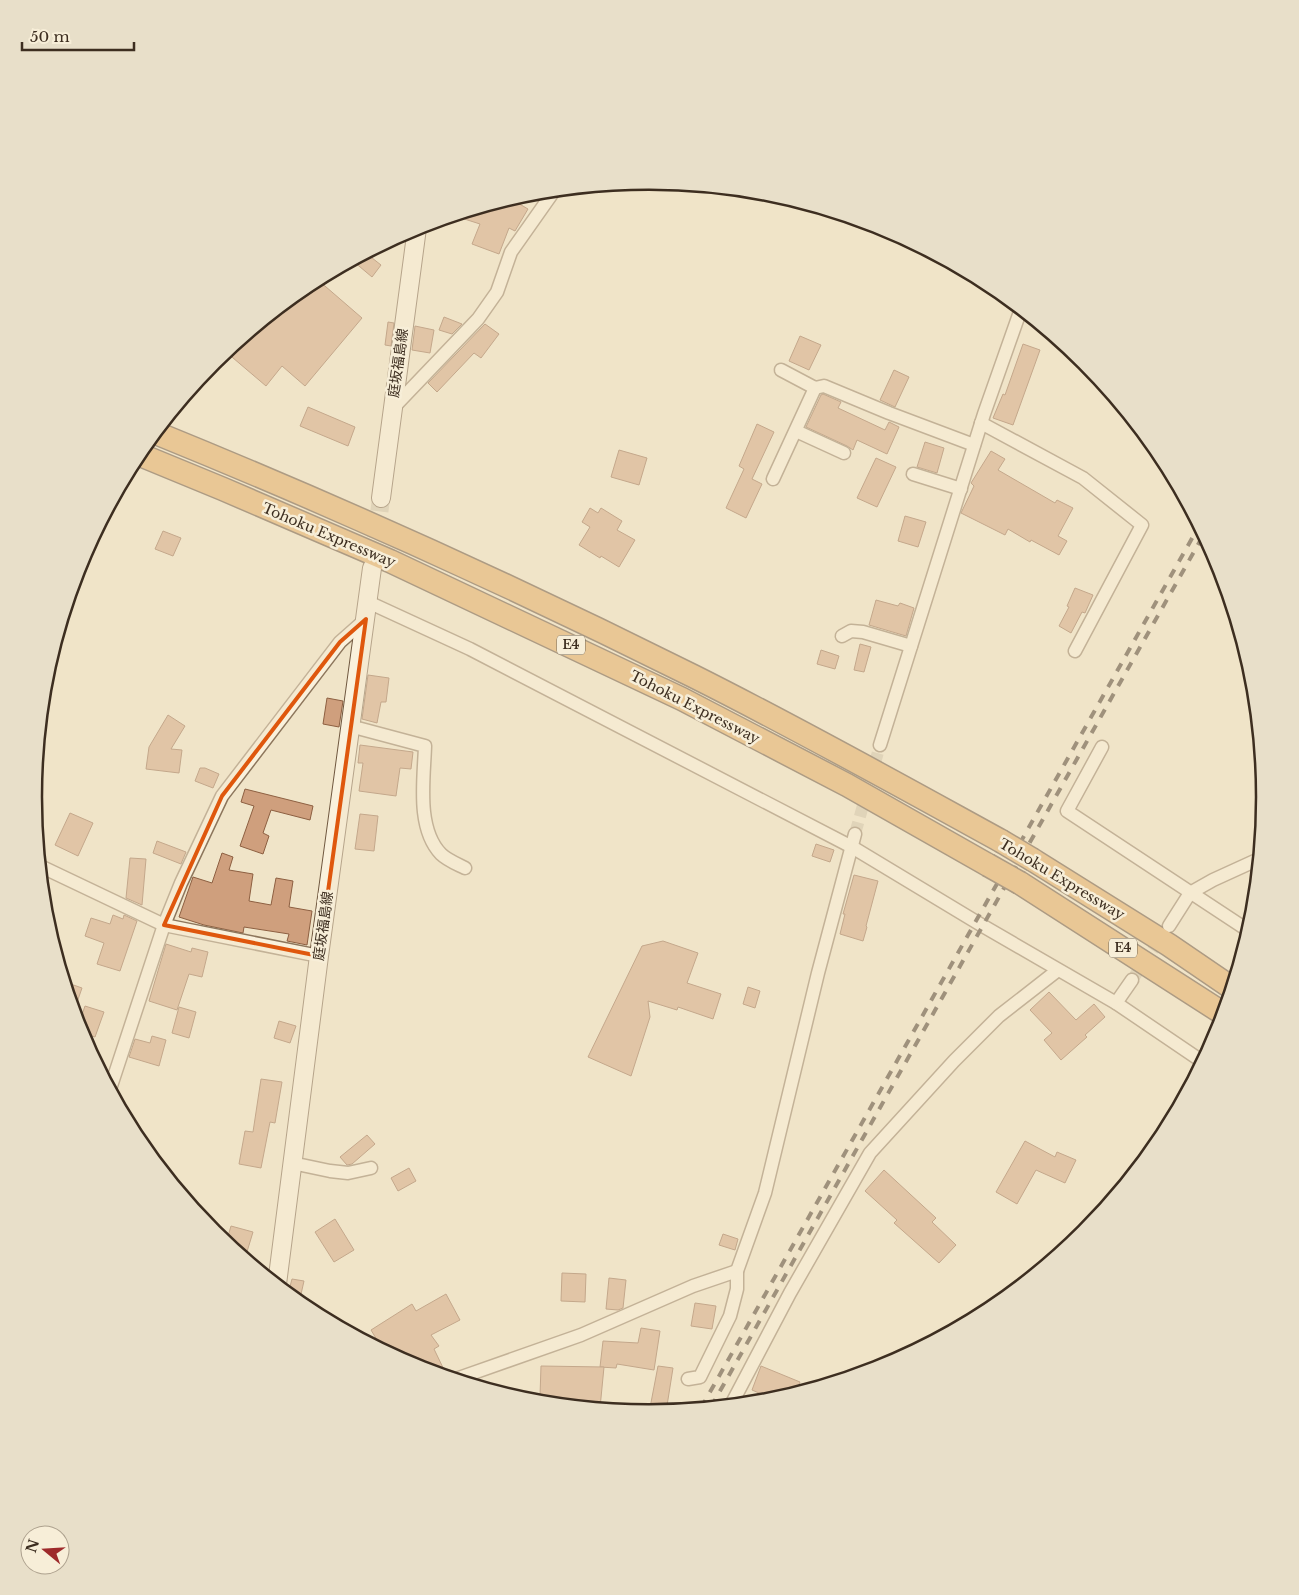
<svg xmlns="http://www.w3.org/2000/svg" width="1299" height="1595" font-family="'Libre Baskerville','Noto Sans JP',serif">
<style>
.building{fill:#cf9f7d;stroke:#8d5f41}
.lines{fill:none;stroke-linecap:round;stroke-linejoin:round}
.street-tunnel{stroke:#ccc0a6;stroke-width:12;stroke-dasharray:12 6;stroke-linecap:butt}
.secondary-tunnel{stroke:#ccc0a6;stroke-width:18;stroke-dasharray:18 9;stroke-linecap:butt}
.street-casing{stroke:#8d765c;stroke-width:15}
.secondary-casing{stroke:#6f573f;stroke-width:20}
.highway-casing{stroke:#5b4430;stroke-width:25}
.street{stroke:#faf1dc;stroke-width:12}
.secondary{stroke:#faf1dc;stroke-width:18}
.highway{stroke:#e0a458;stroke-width:22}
.rail{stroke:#3d2e20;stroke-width:4;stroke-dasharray:9 9;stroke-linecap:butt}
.highway-bridge-casing{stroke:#5b4430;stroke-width:25;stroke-linecap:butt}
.highway-bridge{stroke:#e0a458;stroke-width:22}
.marked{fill:none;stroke:#df570d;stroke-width:4;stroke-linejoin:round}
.labels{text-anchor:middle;stroke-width:5;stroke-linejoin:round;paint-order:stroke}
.shield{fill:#f7eed8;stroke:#756857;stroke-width:1}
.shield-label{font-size:12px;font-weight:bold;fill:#3d2e20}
.street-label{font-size:14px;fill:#3d2e20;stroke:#f7eed8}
.rim{fill:none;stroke:#3d2e20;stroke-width:2.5}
</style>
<rect width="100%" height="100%" fill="#f0e4c8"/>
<!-- building -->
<g class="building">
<path d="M 511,199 L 528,209 L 515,231 L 509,228 L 499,254 L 472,244 L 480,224 L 455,216 Z"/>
<path d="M 367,254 L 381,265 L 372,277 L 353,261 Z"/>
<path d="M 318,280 L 362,318 L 305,386 L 282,366 L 266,386 L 226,352 L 308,285 Z"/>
<path d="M 444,317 L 462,324 L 452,334 L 439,330 Z"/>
<path d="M 388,322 L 394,323 L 391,346 L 385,345 Z"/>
<path d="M 485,324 L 499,334 L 481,358 L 474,353 L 437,392 L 428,383 Z"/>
<path d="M 415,326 L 434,330 L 430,353 L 412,350 Z"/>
<path d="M 800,336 L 821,345 L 809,370 L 789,361 Z"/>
<path d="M 1023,344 L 1040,350 L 1013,425 L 993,418 L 1003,394 L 1005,395 Z"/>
<path d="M 894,370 L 909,377 L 895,407 L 880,400 Z"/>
<path d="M 823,394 L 841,402 L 838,408 L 885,430 L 889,422 L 899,427 L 887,454 L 857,440 L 853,450 L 847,446 L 806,427 L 821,395 Z"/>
<path d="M 308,407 L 355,427 L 348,446 L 300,426 Z"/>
<path d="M 757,424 L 774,432 L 752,479 L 762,484 L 746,518 L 726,508 L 744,469 L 739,466 Z"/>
<path d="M 925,442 L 944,448 L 937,473 L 917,467 Z"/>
<path d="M 619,450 L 647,458 L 639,485 L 611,477 Z"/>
<path d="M 991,451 L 1005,459 L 998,470 L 1055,503 L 1057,500 L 1073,508 L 1058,536 L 1067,541 L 1059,555 L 1031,540 L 1030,542 L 1008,529 L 1005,535 L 961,513 L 974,486 L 971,483 Z"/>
<path d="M 876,458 L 896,467 L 877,507 L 857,498 Z"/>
<path d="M 590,508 L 598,513 L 601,508 L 622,521 L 617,530 L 635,540 L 619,567 L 601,556 L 600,558 L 579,545 L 590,527 L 582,522 Z"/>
<path d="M 905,516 L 926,522 L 918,547 L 898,541 Z"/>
<path d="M 163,531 L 181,538 L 173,556 L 155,549 Z"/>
<path d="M 1075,588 L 1093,595 L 1085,613 L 1082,612 L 1071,633 L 1059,626 L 1069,607 L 1067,606 Z"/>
<path d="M 876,600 L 898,606 L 900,603 L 914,608 L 906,636 L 869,625 Z"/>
<path d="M 860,644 L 871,647 L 864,672 L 854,670 Z"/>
<path d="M 821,650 L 839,656 L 835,669 L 817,664 Z"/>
<path d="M 368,675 L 389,678 L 386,702 L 381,702 L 377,723 L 362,719 Z"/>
<path d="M 327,698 L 343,701 L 339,727 L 323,724 Z"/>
<path d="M 168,715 L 185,726 L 171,749 L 182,750 L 179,773 L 146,769 L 149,747 Z"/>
<path d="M 360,745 L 413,752 L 411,769 L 400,768 L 396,796 L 359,791 L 363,763 L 358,763 Z"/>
<path d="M 200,768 L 205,768 L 219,774 L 213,788 L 195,781 Z"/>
<path d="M 245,789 L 313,806 L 310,820 L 271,810 L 263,833 L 269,836 L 263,854 L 240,846 L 254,806 L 241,802 Z"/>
<path d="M 70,813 L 93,823 L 78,856 L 55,845 Z"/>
<path d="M 360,814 L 378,816 L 374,851 L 355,849 Z"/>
<path d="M 157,841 L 186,852 L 181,864 L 153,853 Z"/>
<path d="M 816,844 L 834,850 L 830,862 L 812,856 Z"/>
<path d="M 222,853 L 233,857 L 229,870 L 253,874 L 249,901 L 271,905 L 276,878 L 293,881 L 289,907 L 312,911 L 307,945 L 287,941 L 289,934 L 244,927 L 243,933 L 204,925 L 179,917 L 193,877 L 212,883 Z"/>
<path d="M 130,858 L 146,859 L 142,905 L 126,898 Z"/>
<path d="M 854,875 L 878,881 L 866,926 L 867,927 L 863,941 L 840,934 L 845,914 L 843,914 Z"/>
<path d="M 113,915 L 123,919 L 124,915 L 137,921 L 120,971 L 97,964 L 104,943 L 85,936 L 91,918 L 110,924 Z"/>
<path d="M 663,941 L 698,953 L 687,983 L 721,994 L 713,1019 L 678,1007 L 677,1010 L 648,1001 L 650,1017 L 631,1076 L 588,1057 L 642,946 Z"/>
<path d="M 166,944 L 191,952 L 192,948 L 208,952 L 202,977 L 189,974 L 177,1010 L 149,1001 Z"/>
<path d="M 65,982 L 82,988 L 74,1011 L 69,994 Z"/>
<path d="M 748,987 L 760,991 L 755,1008 L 743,1004 Z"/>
<path d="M 1049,992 L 1076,1020 L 1094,1004 L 1105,1017 L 1085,1035 L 1087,1037 L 1061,1060 L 1044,1040 L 1052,1033 L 1030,1010 Z"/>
<path d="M 85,1006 L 104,1012 L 95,1037 L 80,1032 L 78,1026 Z"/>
<path d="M 179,1007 L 196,1012 L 189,1038 L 172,1033 Z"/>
<path d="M 279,1021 L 296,1026 L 290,1043 L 274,1038 Z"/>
<path d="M 152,1036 L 166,1040 L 159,1066 L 129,1057 L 135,1039 L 150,1043 Z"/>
<path d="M 261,1079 L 282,1082 L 275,1123 L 270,1122 L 261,1168 L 239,1164 L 245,1131 L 253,1132 Z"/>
<path d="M 367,1135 L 375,1144 L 352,1164 L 347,1165 L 340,1157 Z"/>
<path d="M 1025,1141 L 1055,1157 L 1057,1152 L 1076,1160 L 1065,1183 L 1036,1170 L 1017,1204 L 996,1192 Z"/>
<path d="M 409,1168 L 416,1181 L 398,1191 L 391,1178 Z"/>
<path d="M 884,1170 L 936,1218 L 932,1222 L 956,1245 L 939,1263 L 894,1223 L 897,1220 L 865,1191 Z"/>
<path d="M 335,1219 L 354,1250 L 334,1262 L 315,1232 Z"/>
<path d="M 231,1226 L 253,1232 L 246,1255 L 238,1253 L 226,1243 Z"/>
<path d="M 723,1234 L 738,1239 L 735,1250 L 719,1245 Z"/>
<path d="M 562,1273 L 586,1274 L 585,1302 L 561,1301 Z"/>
<path d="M 609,1278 L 626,1280 L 623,1308 L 618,1310 L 606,1309 Z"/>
<path d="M 292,1279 L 304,1281 L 299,1303 L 288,1294 Z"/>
<path d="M 446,1294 L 460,1320 L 431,1335 L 439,1346 L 434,1349 L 447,1376 L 414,1366 L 383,1350 L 371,1330 L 412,1304 L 416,1311 Z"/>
<path d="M 695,1303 L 716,1306 L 712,1329 L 691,1326 Z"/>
<path d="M 641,1328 L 660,1331 L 654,1370 L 617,1364 L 616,1368 L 600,1367 L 603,1341 L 638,1343 Z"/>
<path d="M 541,1366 L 604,1367 L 600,1408 L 538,1402 L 540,1396 Z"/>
<path d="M 658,1366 L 673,1368 L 666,1412 L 649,1413 Z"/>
<path d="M 761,1366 L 800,1382 L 795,1394 L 775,1400 L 752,1390 Z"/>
</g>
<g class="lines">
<!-- street-tunnel -->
<g class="street-tunnel">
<path d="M 855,834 L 880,745"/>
<path d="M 1132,980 L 1163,935"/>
</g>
<!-- secondary-tunnel -->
<path class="secondary-tunnel" d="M 373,565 L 381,498"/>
<defs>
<g id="street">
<path d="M 781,370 L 815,388 L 824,386 L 889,413 L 974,445"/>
<path d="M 392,409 L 478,319 L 497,292 L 511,252 L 554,191"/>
<path d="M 981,423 L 1083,478 L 1142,525 L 1075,651"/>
<path d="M 796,431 L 844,453"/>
<path d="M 913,474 L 961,489"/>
<path d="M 773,479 L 815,388"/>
<path d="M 368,602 L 470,649 L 852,847 L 983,926 L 1116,1003 L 1203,1062"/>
<path d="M 842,636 L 851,631 L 863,632 L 911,646"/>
<path d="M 350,726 L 425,746 C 424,779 416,828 441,854 C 447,860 457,864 465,868"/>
<path d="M 880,745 L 984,414 L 1021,309"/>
<path d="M 1102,747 L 1067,811 L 1249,931"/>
<path d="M 40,866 L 164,925 L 319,956"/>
<path d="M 1169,926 L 1190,893 L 1213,880 L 1259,859"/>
<path d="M 1116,1003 L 1132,980"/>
<path d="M 110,1089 L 164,925 L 181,883 L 222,796 L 340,642 L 366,619"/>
<path d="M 292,1163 L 330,1171 L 348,1173 L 371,1168"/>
<path d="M 456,1379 L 581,1335 L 693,1286 L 737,1271"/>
<path d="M 688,1379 L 700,1377 L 730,1316 L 737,1289 L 737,1271 L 765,1193 L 818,973 L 855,834"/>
<path d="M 731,1405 L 790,1293 L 870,1153 L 954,1061 L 999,1016 L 1058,970"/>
</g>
<g id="secondary">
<path d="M 381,498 L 417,228"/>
<path d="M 277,1284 L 319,956 L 372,568"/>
</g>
<g id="highway">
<path d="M 156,433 C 338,507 517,588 693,676 C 797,728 899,785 1001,841"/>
<path d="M 138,454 L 223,489 L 390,561 L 682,699 L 847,785 L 988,865"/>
<path d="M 1033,860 L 1169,945 L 1232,988"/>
<path d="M 1020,883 L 1224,1014"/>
</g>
</defs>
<!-- street casing -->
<use href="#street" class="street-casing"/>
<!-- secondary casing -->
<use href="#secondary" class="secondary-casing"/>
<!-- highway casing -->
<use href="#highway" class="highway-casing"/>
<!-- street -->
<use href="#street" class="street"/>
<!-- secondary -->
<use href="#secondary" class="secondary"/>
<!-- highway -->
<use href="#highway" class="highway"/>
<!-- rail -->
<g class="rail">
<path d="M 711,1407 L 1204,534"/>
<path d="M 701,1408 L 1199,526"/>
</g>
<defs>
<g id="highway-bridge">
<path d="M 1001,841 L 1033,860"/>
<path d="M 988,865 L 1020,883"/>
</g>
</defs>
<!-- highway-bridge casing -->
<use href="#highway-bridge" class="highway-bridge-casing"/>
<!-- highway-bridge -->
<use href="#highway-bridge" class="highway-bridge"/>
</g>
<!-- marked area -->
<path d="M0 0H1299V1595H0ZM 366,619 L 319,956 L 164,925 L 222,796 L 340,642 Z" fill="#f0e4c8" fill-opacity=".55" fill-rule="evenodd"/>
<path class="marked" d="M 366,619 L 319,956 L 164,925 L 222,796 L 340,642 Z"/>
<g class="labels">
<!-- shield labels -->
<g class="shield">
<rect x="557" y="635.5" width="28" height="19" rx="4"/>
<rect x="1109" y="938.5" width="28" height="19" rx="4"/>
</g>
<g class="shield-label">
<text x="571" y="649">E4</text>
<text x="1123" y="952">E4</text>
</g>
<!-- street labels -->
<g class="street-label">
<text transform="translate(398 363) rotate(-82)" y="5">庭坂福島線</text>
<text transform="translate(329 535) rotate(23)" y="5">Tohoku Expressway</text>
<text transform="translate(695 707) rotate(27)" y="5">Tohoku Expressway</text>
<text transform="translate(1062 879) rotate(31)" y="5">Tohoku Expressway</text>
<text transform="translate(323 926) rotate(-82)" y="5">庭坂福島線</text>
</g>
</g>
<!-- crop -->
<path d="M0 0H1299V1595H0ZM42 797a607 607 0 1 1 1214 0a607 607 0 1 1-1214 0Z" fill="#e8dfc9" fill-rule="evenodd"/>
<path class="rim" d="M42 797a607 607 0 1 1 1214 0a607 607 0 1 1-1214 0Z"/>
<!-- north arrow -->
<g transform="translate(45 1550) rotate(288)"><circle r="24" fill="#f7eed8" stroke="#ada18e"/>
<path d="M0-4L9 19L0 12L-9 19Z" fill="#9e2a2b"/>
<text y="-8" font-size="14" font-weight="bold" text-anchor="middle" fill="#3d2e20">N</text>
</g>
<!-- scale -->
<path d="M22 42v8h112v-8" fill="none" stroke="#3d2e20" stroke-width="2.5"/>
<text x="30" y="42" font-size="15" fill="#3d2e20" stroke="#f7eed8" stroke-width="4" paint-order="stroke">50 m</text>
</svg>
